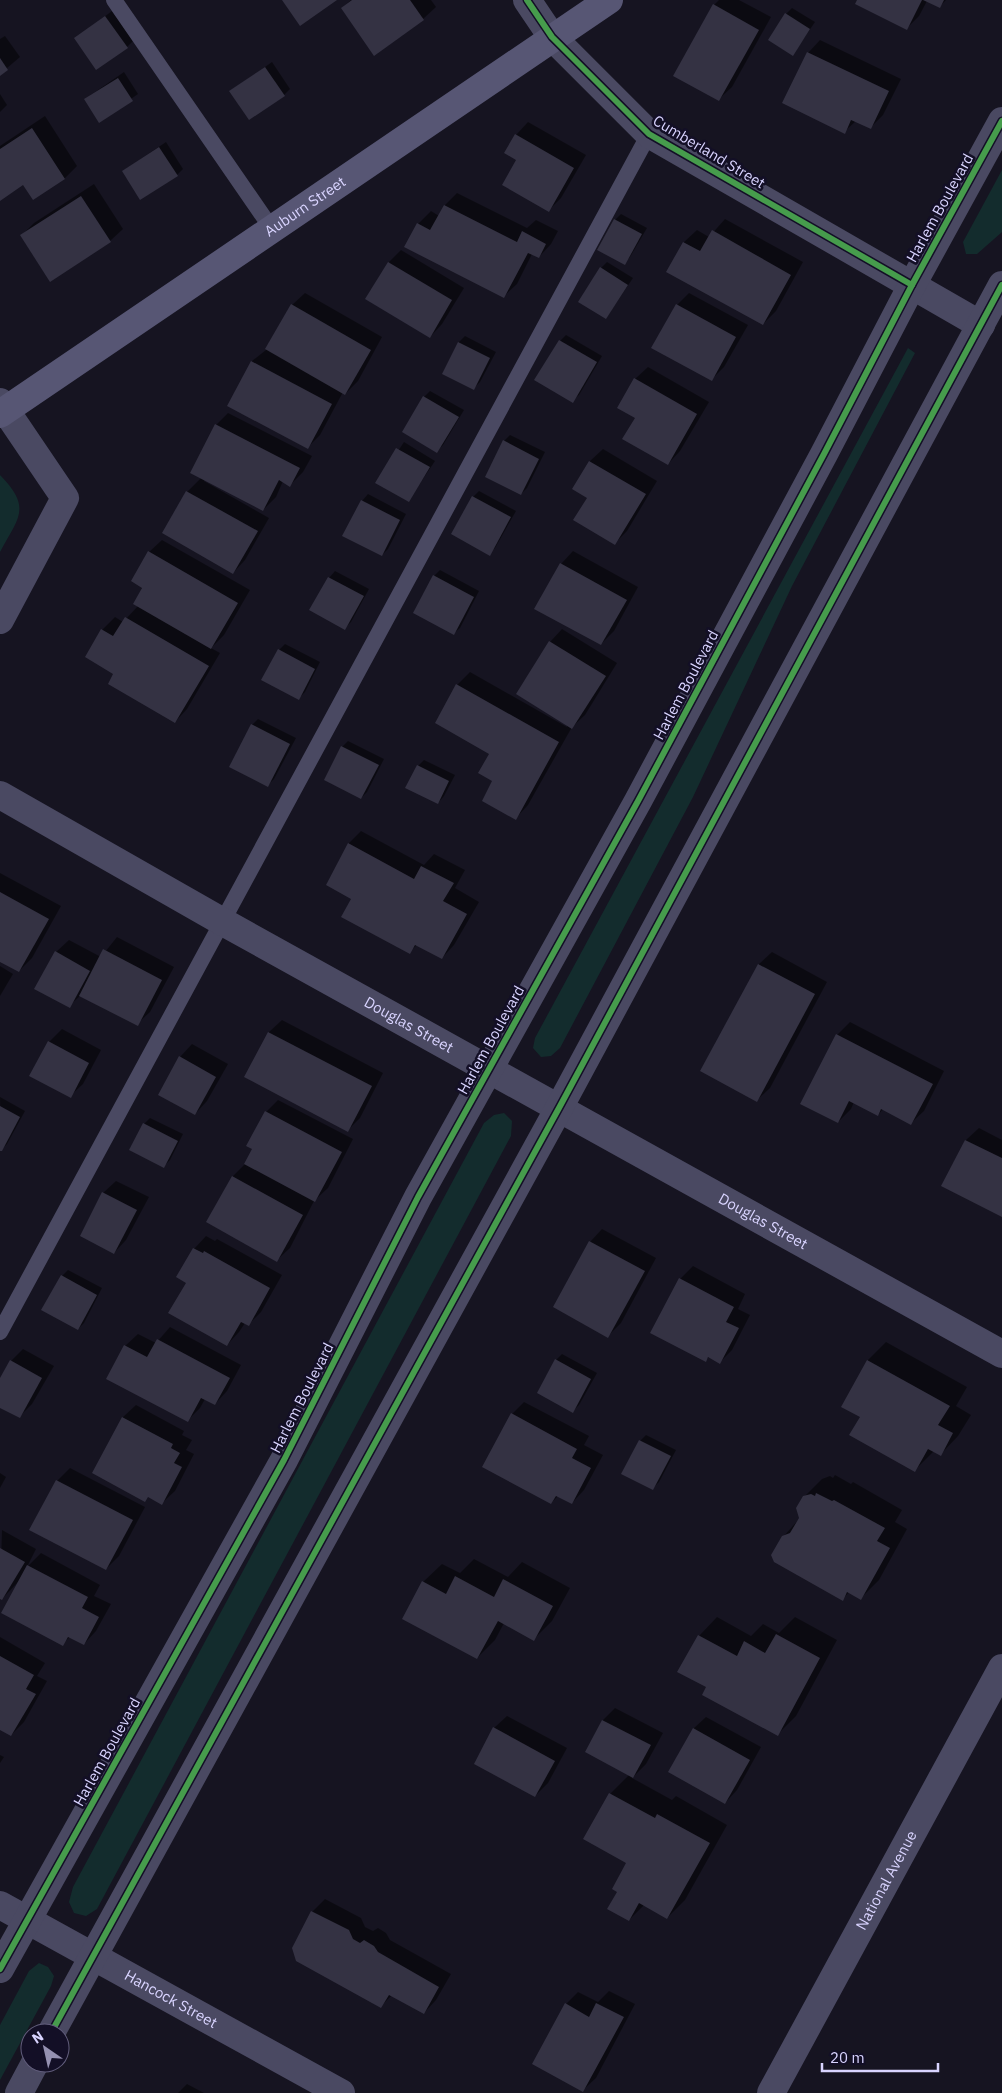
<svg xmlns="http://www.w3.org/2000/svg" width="1002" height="2093" font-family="'IBM Plex Sans',sans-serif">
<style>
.green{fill:#132c2d}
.shadow{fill:#0007}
.building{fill:#343243}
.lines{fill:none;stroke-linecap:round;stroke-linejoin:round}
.service{stroke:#4a4962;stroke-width:16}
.minor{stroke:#4a4962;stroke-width:28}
.tertiary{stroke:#4a4962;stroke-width:28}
.secondary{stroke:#575674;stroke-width:28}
.cycleway-casing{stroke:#130f26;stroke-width:9}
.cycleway{stroke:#469c4c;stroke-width:6}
.labels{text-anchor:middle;stroke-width:5;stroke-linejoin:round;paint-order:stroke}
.street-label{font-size:15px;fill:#d9d4ff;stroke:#130f26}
</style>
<rect width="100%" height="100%" fill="#161421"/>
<!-- green -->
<g class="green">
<path d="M 1002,170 L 1002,232 L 977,254 L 966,254 L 963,242 Z"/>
<path d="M 908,348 L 915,353 L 792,586 L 693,797 L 560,1048 L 551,1056 L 541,1057 L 533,1048 L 535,1038 Z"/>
<path d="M 0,475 C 32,508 19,517 0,552 Z"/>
<path d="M 504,1113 L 512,1121 L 511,1136 L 97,1909 L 86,1916 L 74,1913 L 69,1902 L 73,1887 L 484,1123 L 494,1115 Z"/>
<path d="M 39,1963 L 48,1967 L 54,1976 L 51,1986 L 0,2080 L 0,2025 L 29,1971 Z"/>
</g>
<!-- shadow -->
<g class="shadow">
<path d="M 351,0 L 431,0 L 436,7 L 423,19 L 342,8 Z"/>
<path d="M 719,0 L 739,0 L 771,17 L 732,87 L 719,99 L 714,5 Z"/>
<path d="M 858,0 L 946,0 L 939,7 L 927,1 L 919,16 L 906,29 Z"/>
<path d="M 792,8 L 815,22 L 793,54 L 786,14 Z"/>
<path d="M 112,11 L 133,41 L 127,47 L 76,38 Z"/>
<path d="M 5,36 L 20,57 L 0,74 L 0,39 Z"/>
<path d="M 820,40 L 901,79 L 883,115 L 870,128 L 856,121 L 844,132 L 808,53 Z"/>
<path d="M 272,62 L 290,89 L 284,95 L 231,91 Z"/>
<path d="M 124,72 L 138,94 L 99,121 L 85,99 Z"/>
<path d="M 0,94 L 7,105 L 0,112 Z"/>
<path d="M 45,116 L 77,166 L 65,178 L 33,199 L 23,184 L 0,198 L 0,146 Z"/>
<path d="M 528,122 L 586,155 L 561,198 L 548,211 L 518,160 L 516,135 Z"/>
<path d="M 166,142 L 183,169 L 177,175 L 123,171 Z"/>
<path d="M 94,184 L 123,229 L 110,241 L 51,280 L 22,235 L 34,223 Z"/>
<path d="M 457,193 L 527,228 L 536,220 L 558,231 L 551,244 L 539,257 L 532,254 L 517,284 L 504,296 L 418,224 L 431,211 L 439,216 L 445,205 Z"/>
<path d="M 621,214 L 647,228 L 630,257 L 624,263 L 615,220 Z"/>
<path d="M 725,219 L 803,262 L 776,311 L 763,324 L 668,271 L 684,242 L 697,230 L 709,237 Z"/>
<path d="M 401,250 L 464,288 L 442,324 L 430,337 L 389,262 Z"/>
<path d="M 607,262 L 633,278 L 606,318 L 601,268 Z"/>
<path d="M 305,293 L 382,337 L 358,381 L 345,394 L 343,392 L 320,435 L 307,448 L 229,405 L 252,361 L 266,350 L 292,305 Z"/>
<path d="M 689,293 L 748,325 L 724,367 L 711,380 L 677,305 Z"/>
<path d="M 566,335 L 602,356 L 579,395 L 572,401 L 560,341 Z"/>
<path d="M 465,336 L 496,352 L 480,382 L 474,388 L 443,373 L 459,342 Z"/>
<path d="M 648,367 L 709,402 L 680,451 L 668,464 L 636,418 L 635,379 Z"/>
<path d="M 430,391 L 464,410 L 443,445 L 437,451 L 424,397 Z"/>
<path d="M 228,413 L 312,456 L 303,472 L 290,485 L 283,481 L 276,497 L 263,510 L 205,479 L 204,481 L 269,518 L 245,560 L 233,573 L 187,492 L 201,478 L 216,425 Z"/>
<path d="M 510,435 L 545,452 L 527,488 L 521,494 L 504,441 Z"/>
<path d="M 404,442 L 435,461 L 408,501 L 377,483 Z"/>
<path d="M 603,449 L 657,481 L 627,531 L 615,543 L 589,497 L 574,489 L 590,461 Z"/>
<path d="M 479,491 L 516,511 L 495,548 L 489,554 L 473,497 Z"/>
<path d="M 368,494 L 406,514 L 388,549 L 382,555 L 362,501 Z"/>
<path d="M 162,540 L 250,590 L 224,635 L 211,648 L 220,653 L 187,709 L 175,722 L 115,673 L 86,657 L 102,630 L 115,617 L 123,622 L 138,606 L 149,552 Z"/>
<path d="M 573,551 L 638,587 L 614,631 L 601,644 L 561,564 Z"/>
<path d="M 440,570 L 479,591 L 460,628 L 453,634 L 434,576 Z"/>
<path d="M 335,571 L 369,589 L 351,622 L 345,628 L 311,610 L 329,578 Z"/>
<path d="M 562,629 L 617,663 L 585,715 L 572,727 L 528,805 L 516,818 L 494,780 L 491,753 L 436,722 L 457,685 L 470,672 L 567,727 L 550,642 Z"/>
<path d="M 285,644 L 320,662 L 305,692 L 299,698 L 279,650 Z"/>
<path d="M 258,719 L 296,738 L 274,779 L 268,785 L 252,725 Z"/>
<path d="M 348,741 L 384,759 L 367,792 L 361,798 L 342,747 Z"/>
<path d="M 424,760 L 455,775 L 444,796 L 438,803 L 418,766 Z"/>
<path d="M 361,831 L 424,865 L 434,854 L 465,870 L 455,888 L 479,902 L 454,945 L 442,958 L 417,945 L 409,952 L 353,898 L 327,884 L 349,843 Z"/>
<path d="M 0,873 L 61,906 L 32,958 L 19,971 L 0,960 Z"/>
<path d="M 117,937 L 174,967 L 150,1012 L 137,1024 L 81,995 L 69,1006 L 56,952 L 69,940 L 101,957 Z"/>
<path d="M 772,952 L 827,982 L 770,1088 L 757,1100 L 702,1071 L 759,964 Z"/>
<path d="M 0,966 L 13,974 L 0,996 Z"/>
<path d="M 282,1020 L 383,1073 L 360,1118 L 348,1130 L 246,1077 L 269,1032 Z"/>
<path d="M 850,1022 L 944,1071 L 924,1111 L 911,1123 L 883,1109 L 878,1115 L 854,1102 L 851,1109 L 838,1122 L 801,1103 L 837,1035 Z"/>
<path d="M 62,1029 L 101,1050 L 83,1084 L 70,1096 L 31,1076 L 49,1042 Z"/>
<path d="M 192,1044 L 228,1064 L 207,1101 L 195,1114 L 180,1057 Z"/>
<path d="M 0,1097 L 25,1111 L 7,1144 L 1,1150 Z"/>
<path d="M 278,1100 L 353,1139 L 328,1188 L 314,1201 L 290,1248 L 277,1260 L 208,1222 L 233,1176 L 245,1164 L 254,1149 L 266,1112 Z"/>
<path d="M 150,1118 L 183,1134 L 170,1160 L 164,1166 L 144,1124 Z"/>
<path d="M 979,1128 L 1002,1140 L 1002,1215 L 943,1186 L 966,1140 Z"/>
<path d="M 116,1181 L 149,1197 L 126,1240 L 114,1253 L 103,1193 Z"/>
<path d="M 602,1229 L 656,1258 L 621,1323 L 608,1336 L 590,1242 Z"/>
<path d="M 206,1236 L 215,1241 L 217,1239 L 282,1275 L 261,1312 L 248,1325 L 245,1323 L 239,1332 L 227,1345 L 188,1282 L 194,1249 Z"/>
<path d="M 693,1266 L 745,1294 L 738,1309 L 750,1315 L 732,1350 L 720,1362 L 709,1357 L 705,1360 L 680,1279 Z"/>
<path d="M 68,1270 L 102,1288 L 84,1323 L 78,1329 L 62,1276 Z"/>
<path d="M 170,1327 L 241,1365 L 227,1391 L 215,1404 L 205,1399 L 200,1408 L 188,1420 L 125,1346 L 138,1334 L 156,1343 Z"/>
<path d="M 886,1342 L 967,1387 L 956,1406 L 971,1415 L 958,1436 L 940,1455 L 934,1451 L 915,1470 L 862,1417 L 843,1406 L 868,1360 Z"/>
<path d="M 23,1349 L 54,1366 L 32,1404 L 19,1417 L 0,1406 L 0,1380 L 11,1361 Z"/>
<path d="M 562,1354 L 597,1373 L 579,1405 L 573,1411 L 556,1360 Z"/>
<path d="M 524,1402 L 589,1436 L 584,1445 L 603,1455 L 584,1490 L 572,1503 L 558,1496 L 551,1503 L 512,1414 Z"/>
<path d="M 136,1405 L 184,1431 L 182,1435 L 192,1440 L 186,1450 L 194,1454 L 175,1491 L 162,1503 L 93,1473 L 123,1417 Z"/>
<path d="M 646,1435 L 676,1450 L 659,1482 L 653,1488 L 640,1441 Z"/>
<path d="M 70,1468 L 145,1507 L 119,1556 L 106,1569 L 31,1529 L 57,1481 Z"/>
<path d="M 0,1473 L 6,1477 L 0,1488 Z"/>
<path d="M 835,1475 L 851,1484 L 853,1482 L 902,1510 L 895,1522 L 907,1529 L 879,1580 L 861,1598 L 849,1592 L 843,1599 L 783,1537 L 800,1518 L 804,1497 L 822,1479 L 830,1476 L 833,1478 Z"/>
<path d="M 2,1530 L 36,1549 L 27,1567 L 41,1553 L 100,1585 L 94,1596 L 111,1604 L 96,1631 L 84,1644 L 70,1637 L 62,1644 L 18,1582 L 2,1599 L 0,1597 Z"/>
<path d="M 474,1559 L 508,1577 L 522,1562 L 570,1588 L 552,1621 L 534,1639 L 504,1623 L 495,1640 L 477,1658 L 423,1582 L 442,1564 L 460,1573 Z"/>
<path d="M 717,1617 L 751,1636 L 763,1624 L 779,1633 L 795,1617 L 837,1640 L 796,1716 L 778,1734 L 708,1686 L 699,1636 Z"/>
<path d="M 0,1637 L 45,1663 L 37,1676 L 47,1681 L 24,1722 L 11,1735 L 0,1728 Z"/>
<path d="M 615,1708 L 663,1733 L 646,1764 L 632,1778 L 672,1800 L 676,1796 L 727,1825 L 685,1900 L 667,1918 L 644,1905 L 629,1920 L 618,1892 L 628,1863 L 610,1794 L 630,1774 L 587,1751 L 603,1720 Z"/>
<path d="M 507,1716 L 567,1748 L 548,1783 L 535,1796 L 494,1728 Z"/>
<path d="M 706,1717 L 761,1747 L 737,1790 L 725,1803 L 693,1729 Z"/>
<path d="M 0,1755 L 4,1757 L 0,1763 Z"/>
<path d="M 325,1899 L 361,1918 L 365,1927 L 373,1931 L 378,1928 L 386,1933 L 390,1940 L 451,1974 L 436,2000 L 424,2013 L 392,1995 L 381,2006 L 293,1948 L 312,1912 Z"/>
<path d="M 609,1991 L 635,2004 L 596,2078 L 583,2090 L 566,2004 L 578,1992 L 598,2002 Z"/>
<path d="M 187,2084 L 204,2093 L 178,2093 Z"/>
</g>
<!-- building -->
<g class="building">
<path d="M 282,0 L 337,0 L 300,26 Z"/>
<path d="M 352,0 L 410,0 L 424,20 L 374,56 L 341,8 Z"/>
<path d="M 857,0 L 922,0 L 907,30 L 855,4 Z"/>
<path d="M 923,0 L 944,0 L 940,8 Z"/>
<path d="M 713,4 L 759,30 L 719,101 L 673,76 Z"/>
<path d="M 785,13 L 810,29 L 793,56 L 768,40 Z"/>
<path d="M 105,16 L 128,48 L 96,70 L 74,38 Z"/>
<path d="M 807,52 L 889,91 L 871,129 L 851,120 L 845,134 L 782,103 Z"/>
<path d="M 0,58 L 8,70 L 0,76 Z"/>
<path d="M 265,67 L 285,96 L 249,120 L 229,91 Z"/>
<path d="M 118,78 L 133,101 L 99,123 L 84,99 Z"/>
<path d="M 32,128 L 65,179 L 33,200 L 23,185 L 0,201 L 0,149 Z"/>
<path d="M 515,134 L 574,168 L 549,212 L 502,185 L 516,160 L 504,153 Z"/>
<path d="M 159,147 L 178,176 L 140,200 L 122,171 Z"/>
<path d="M 81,196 L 111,242 L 50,282 L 20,235 Z"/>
<path d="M 444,205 L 517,242 L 522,231 L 546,244 L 539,258 L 528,253 L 504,298 L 404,247 L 417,223 L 430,230 Z"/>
<path d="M 614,219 L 642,234 L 625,265 L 597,250 Z"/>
<path d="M 712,230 L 791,275 L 763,325 L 666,272 L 683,242 L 700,251 Z"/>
<path d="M 388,262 L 452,300 L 430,338 L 365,299 Z"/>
<path d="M 600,267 L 628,285 L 606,319 L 578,302 Z"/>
<path d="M 291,304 L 371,350 L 345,395 L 265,349 Z"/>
<path d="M 676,304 L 736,337 L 712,381 L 651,348 Z"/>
<path d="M 559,340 L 597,362 L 573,403 L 534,380 Z"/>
<path d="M 458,342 L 490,358 L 474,390 L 442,374 Z"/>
<path d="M 251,361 L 332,404 L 308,449 L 227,406 Z"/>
<path d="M 634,378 L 697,414 L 668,465 L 622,439 L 635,418 L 617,408 Z"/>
<path d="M 423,396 L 459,417 L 437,453 L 402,432 Z"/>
<path d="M 215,424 L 300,468 L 290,487 L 279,480 L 263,511 L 190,473 Z"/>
<path d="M 503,440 L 539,459 L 521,495 L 485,477 Z"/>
<path d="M 396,448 L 430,467 L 409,502 L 375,483 Z"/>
<path d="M 589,461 L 646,494 L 615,545 L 573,520 L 587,498 L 572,489 Z"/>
<path d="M 186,491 L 258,531 L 233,574 L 162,533 Z"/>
<path d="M 472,496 L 511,517 L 490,556 L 451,534 Z"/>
<path d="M 361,500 L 400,520 L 382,556 L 342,536 Z"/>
<path d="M 148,551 L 238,603 L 211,649 L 133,604 L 142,588 L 131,581 Z"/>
<path d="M 560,563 L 627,600 L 601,645 L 534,609 Z"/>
<path d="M 433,575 L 474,597 L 454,635 L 413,613 Z"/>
<path d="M 328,577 L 364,596 L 345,630 L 309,610 Z"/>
<path d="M 125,617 L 209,666 L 175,723 L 108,684 L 113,674 L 85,657 L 101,629 L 113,636 Z"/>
<path d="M 549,641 L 606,676 L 572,729 L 516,694 Z"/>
<path d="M 278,649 L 315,669 L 299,700 L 261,680 Z"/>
<path d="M 456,684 L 559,742 L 516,820 L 482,801 L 492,781 L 478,773 L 489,754 L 435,723 Z"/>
<path d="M 251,724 L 290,744 L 268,787 L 229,767 Z"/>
<path d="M 341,746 L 379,765 L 361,799 L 324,780 Z"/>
<path d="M 417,765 L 449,781 L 438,804 L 405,788 Z"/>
<path d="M 348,843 L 414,879 L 421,866 L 454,883 L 443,901 L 467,914 L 442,959 L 415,945 L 410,954 L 341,917 L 351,899 L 326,885 Z"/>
<path d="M 0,892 L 49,919 L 19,972 L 0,962 Z"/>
<path d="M 103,949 L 162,980 L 138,1026 L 79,996 Z"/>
<path d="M 55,951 L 90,971 L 70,1008 L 34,989 Z"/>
<path d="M 758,964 L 815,994 L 757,1102 L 700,1071 Z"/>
<path d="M 268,1032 L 372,1086 L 348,1132 L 244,1077 Z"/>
<path d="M 836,1034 L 933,1084 L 911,1125 L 881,1109 L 878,1116 L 849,1101 L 838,1123 L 800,1104 Z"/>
<path d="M 48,1041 L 89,1063 L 71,1098 L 29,1076 Z"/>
<path d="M 179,1056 L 216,1077 L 195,1115 L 158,1095 Z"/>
<path d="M 0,1106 L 20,1117 L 2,1151 L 0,1151 Z"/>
<path d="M 265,1111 L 342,1152 L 315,1202 L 244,1164 L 252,1149 L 246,1146 Z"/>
<path d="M 143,1123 L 178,1141 L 164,1168 L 129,1150 Z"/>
<path d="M 965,1140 L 1002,1158 L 1002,1217 L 941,1186 Z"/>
<path d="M 232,1176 L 303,1215 L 277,1262 L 206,1222 Z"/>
<path d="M 102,1192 L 137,1210 L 114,1254 L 80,1236 Z"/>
<path d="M 589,1241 L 645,1271 L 608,1338 L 553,1307 Z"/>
<path d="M 193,1248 L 203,1253 L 204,1251 L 270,1288 L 249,1326 L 241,1322 L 227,1346 L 168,1313 L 186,1283 L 176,1277 Z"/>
<path d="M 61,1275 L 97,1295 L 78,1330 L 41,1310 Z"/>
<path d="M 679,1278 L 734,1307 L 726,1322 L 739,1328 L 720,1364 L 708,1357 L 706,1362 L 650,1333 Z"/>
<path d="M 157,1339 L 230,1378 L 215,1405 L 201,1398 L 188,1422 L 106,1379 L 124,1345 L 147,1357 Z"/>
<path d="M 555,1359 L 591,1379 L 573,1413 L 537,1393 Z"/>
<path d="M 10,1360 L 42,1378 L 20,1418 L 0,1408 L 0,1378 Z"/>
<path d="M 867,1360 L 950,1406 L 938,1425 L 953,1433 L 941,1456 L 928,1449 L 915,1472 L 849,1435 L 860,1417 L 841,1407 Z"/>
<path d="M 511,1413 L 577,1449 L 572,1458 L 591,1468 L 572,1504 L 556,1496 L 551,1504 L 482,1467 Z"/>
<path d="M 122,1417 L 173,1444 L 171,1448 L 180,1453 L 174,1463 L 182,1467 L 162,1505 L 148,1497 L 145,1502 L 92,1473 Z"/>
<path d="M 639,1440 L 671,1456 L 653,1490 L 621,1474 Z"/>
<path d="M 56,1480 L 133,1520 L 106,1570 L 29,1530 Z"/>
<path d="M 816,1493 L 832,1501 L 834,1500 L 885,1528 L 877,1541 L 890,1548 L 861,1600 L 847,1592 L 843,1601 L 774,1562 L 771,1555 L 782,1536 L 790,1533 L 799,1518 L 796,1508 L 803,1496 L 811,1494 L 815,1496 Z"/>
<path d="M 0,1548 L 25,1562 L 2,1600 L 0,1599 Z"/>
<path d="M 27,1565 L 88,1597 L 82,1608 L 99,1617 L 84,1645 L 68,1637 L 63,1646 L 1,1613 Z"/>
<path d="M 455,1576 L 494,1597 L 503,1579 L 553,1606 L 534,1641 L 498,1621 L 477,1659 L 402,1619 L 422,1581 L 446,1594 Z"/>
<path d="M 776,1634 L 820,1658 L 778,1736 L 702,1695 L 706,1687 L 677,1672 L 698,1635 L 737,1656 L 744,1641 L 765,1653 Z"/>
<path d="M 0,1656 L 34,1675 L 26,1689 L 36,1694 L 11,1736 L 0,1730 Z"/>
<path d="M 602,1720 L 651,1745 L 633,1778 L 585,1752 Z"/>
<path d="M 493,1727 L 555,1761 L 535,1797 L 474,1764 Z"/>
<path d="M 693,1728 L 750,1760 L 725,1804 L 668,1772 Z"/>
<path d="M 609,1793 L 655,1818 L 657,1814 L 710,1843 L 667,1919 L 639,1903 L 629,1921 L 607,1909 L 617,1892 L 612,1889 L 626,1863 L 583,1839 Z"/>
<path d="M 311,1911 L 349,1930 L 353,1939 L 360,1943 L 364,1940 L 374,1946 L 378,1952 L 439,1987 L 424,2014 L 389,1995 L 381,2008 L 296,1961 L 292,1948 Z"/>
<path d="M 565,2003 L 589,2017 L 596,2003 L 624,2017 L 583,2092 L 532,2064 Z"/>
</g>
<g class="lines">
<!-- service -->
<g class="service">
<path d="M 114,0 L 272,229"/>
<path d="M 0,1332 L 649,134"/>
</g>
<!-- minor -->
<g class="minor">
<path d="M 0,402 L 65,498 L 0,620"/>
<path id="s1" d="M 0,795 L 223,922 L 1002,1354"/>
<path id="s2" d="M 0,1905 L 341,2093"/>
<path id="s3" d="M 771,2093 L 1002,1668"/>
</g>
<!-- tertiary -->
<g class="tertiary">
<path d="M 527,0 L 552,37 L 649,134 L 981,325"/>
<path d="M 0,1969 L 284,1460 L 418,1197 L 638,801 L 824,454 L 912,285 L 1002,121"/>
<path d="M 51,2033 L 559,1108 L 1002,285"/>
<path d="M 19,2093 L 35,2063"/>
</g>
<!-- secondary -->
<path class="secondary" id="s4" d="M 0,414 L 609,0"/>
<defs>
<g id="cycleway">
<path d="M 527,0 L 552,37 L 649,134 L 912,285"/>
<path d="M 0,1969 L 284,1460 L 418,1197 L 638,801 L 824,454 L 912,285 L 1002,121"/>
<path d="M 51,2033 L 559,1108 L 1002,285"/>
</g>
</defs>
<!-- cycleway casing -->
<use href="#cycleway" class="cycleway-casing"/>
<!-- cycleway -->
<use href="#cycleway" class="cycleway"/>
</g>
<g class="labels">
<!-- street labels -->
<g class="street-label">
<text transform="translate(709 152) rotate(31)" y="5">Cumberland Street</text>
<text dy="5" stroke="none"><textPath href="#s4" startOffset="369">Auburn Street</textPath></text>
<text transform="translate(940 208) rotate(-61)" y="5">Harlem Boulevard</text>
<text transform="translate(686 685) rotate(-62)" y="5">Harlem Boulevard</text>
<text dy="5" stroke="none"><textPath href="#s1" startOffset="469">Douglas Street</textPath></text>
<text transform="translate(491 1040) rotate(-61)" y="5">Harlem Boulevard</text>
<text dy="5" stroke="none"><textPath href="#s1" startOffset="874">Douglas Street</textPath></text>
<text transform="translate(302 1398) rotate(-63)" y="5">Harlem Boulevard</text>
<text transform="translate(107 1752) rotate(-61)" y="5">Harlem Boulevard</text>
<text dy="5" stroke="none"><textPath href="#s3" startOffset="242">National Avenue</textPath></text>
<text dy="5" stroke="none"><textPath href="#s2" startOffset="195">Hancock Street</textPath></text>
</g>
</g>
<!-- north arrow -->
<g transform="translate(45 2048) rotate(326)"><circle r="24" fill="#130f26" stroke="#625e7d"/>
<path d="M0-4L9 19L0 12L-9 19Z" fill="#9591b1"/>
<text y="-8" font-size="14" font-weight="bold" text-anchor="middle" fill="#d9d4ff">N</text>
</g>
<!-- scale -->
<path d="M822 2063v8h116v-8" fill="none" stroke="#d9d4ff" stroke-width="2.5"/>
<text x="830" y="2063" font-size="15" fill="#d9d4ff" stroke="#130f26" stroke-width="4" paint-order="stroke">20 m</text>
</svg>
